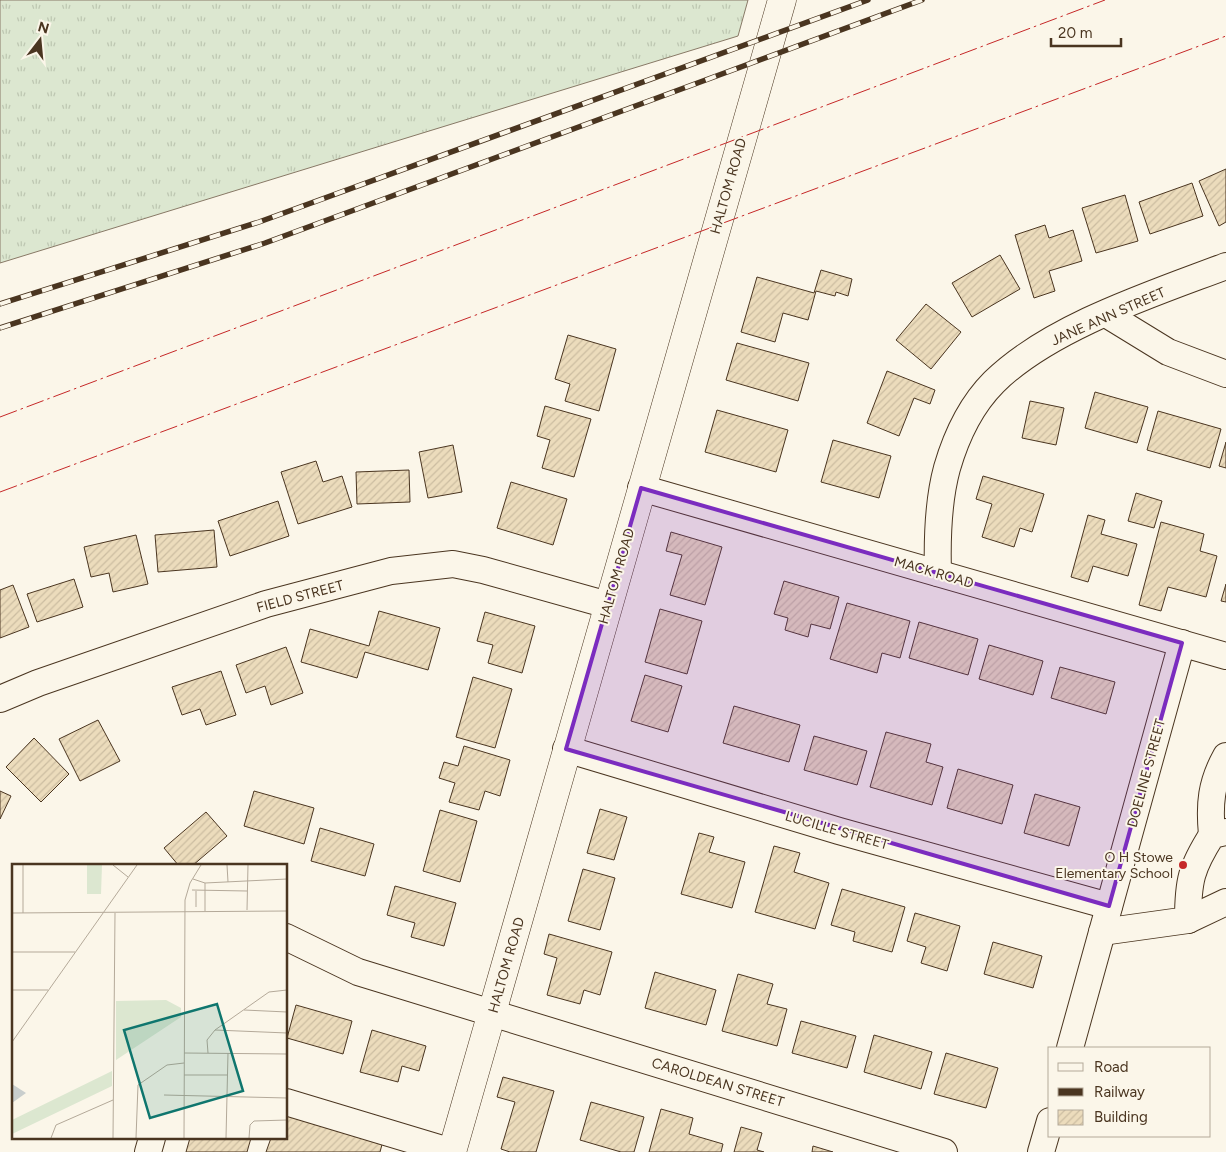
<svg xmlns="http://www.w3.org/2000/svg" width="1226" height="1152" font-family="Figtree,sans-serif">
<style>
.grass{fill:url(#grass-tufts);stroke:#887966}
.building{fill:url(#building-hatch);stroke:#4a3520}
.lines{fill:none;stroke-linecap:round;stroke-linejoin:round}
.minor-casing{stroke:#4a3520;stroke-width:28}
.major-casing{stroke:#4a3520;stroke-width:29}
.minor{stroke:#fbf6e9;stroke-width:26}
.major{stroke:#fbf6e9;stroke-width:28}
.rail-casing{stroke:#4a3520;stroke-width:5.5}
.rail{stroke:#fbf6e9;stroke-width:4;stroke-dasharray:11;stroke-linecap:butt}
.power{stroke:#c62828;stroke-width:1;stroke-dasharray:18 4 2.5 4;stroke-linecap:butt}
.marked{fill:#7b2cbf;fill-opacity:0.2;stroke:#7b2cbf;stroke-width:4;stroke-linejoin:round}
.poi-dot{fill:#c62828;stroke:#fbf6e9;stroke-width:2}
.labels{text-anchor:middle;stroke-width:4;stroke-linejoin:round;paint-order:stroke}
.street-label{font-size:14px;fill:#4a3520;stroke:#fbf6e9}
.poi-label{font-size:14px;fill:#4a3520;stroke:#fbf6e9;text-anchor:end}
.inset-road{fill:none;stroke:#b4a999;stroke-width:1}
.view{fill:#0f766e;fill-opacity:0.15;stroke:#0f766e;stroke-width:2.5}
.inset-edge{fill:none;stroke:#4a3520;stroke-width:2.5}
</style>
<defs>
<pattern id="grass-tufts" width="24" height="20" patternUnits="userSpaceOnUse" patternTransform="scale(1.25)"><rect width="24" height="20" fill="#dce7d0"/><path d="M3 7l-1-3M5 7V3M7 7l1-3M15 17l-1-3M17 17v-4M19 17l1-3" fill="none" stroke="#bec7b2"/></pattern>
<pattern id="building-hatch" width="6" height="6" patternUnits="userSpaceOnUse" patternTransform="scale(1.25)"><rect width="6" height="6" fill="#ecdcbc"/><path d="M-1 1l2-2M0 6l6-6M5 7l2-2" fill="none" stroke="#ccbda1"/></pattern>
</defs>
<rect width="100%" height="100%" fill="#fbf6e9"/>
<!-- grass -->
<path class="grass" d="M 0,0 L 748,0 L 738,36 L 0,263 Z"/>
<!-- building -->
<g class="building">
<path d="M 1226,169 L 1226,222 L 1219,226 L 1199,181 Z"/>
<path d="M 1192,183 L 1203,216 L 1150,234 L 1139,202 Z"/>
<path d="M 1125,195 L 1138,241 L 1096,253 L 1082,208 Z"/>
<path d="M 1045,225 L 1049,238 L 1073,230 L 1082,261 L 1049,271 L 1055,291 L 1034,298 L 1015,235 Z"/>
<path d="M 1000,255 L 1020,289 L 972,317 L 952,283 Z"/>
<path d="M 821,270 L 852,279 L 848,296 L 836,292 L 835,296 L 816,291 L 808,320 L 783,313 L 775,342 L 741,332 L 757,277 L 814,293 Z"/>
<path d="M 926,304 L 961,332 L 931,369 L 896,340 Z"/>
<path d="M 568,335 L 616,349 L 599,411 L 565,401 L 570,384 L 555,379 Z"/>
<path d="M 737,343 L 809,363 L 798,401 L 726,380 Z"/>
<path d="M 887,371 L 935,390 L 930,404 L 914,398 L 899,436 L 867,423 Z"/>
<path d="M 1095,392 L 1148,407 L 1137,443 L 1085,428 Z"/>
<path d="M 1030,401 L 1064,408 L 1056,445 L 1022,438 Z"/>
<path d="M 545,406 L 591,419 L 574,477 L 542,468 L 550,440 L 537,436 Z"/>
<path d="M 717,410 L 788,430 L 776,472 L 705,452 Z"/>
<path d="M 1158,411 L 1221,429 L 1210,468 L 1147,450 Z"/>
<path d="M 833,440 L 891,456 L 879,498 L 821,482 Z"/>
<path d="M 1226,442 L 1226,468 L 1219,466 Z"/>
<path d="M 453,445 L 462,492 L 428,498 L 419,452 Z"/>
<path d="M 316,461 L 323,482 L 342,476 L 352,507 L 298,524 L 281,472 Z"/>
<path d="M 409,470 L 410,502 L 357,504 L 356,472 Z"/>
<path d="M 983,476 L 1044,494 L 1032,532 L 1020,528 L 1014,547 L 982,537 L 992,504 L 976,499 Z"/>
<path d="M 511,482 L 567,499 L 553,545 L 497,528 Z"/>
<path d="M 1136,493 L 1162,501 L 1154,528 L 1128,521 Z"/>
<path d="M 278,501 L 289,536 L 230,556 L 218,521 Z"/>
<path d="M 1088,515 L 1105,520 L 1101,534 L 1137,544 L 1128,576 L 1093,566 L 1088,582 L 1071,577 Z"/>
<path d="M 1161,522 L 1204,534 L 1200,551 L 1217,556 L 1206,597 L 1168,587 L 1161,611 L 1139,605 Z"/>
<path d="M 214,530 L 217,567 L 158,572 L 155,535 Z"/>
<path d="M 671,532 L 722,547 L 705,605 L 670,595 L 682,555 L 666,551 Z"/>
<path d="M 136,535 L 148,584 L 113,592 L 109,573 L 91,577 L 84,547 Z"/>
<path d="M 74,579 L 83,607 L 37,622 L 27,594 Z"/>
<path d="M 784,581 L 839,597 L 830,629 L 811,624 L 808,637 L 785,630 L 788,618 L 774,614 Z"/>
<path d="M 1226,584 L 1226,602 L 1221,601 Z"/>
<path d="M 13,585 L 29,627 L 0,638 L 0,590 Z"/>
<path d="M 847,603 L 910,621 L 900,658 L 882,653 L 877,673 L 830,659 Z"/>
<path d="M 660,609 L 702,621 L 687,674 L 645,662 Z"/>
<path d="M 379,611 L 440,628 L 428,670 L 365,652 L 357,678 L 301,662 L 310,629 L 369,646 Z"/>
<path d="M 485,612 L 535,626 L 522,673 L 488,663 L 493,645 L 477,641 Z"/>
<path d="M 919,622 L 978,639 L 968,675 L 909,658 Z"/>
<path d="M 989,645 L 1043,661 L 1033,695 L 979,679 Z"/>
<path d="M 286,647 L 303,693 L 271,705 L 265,686 L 246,693 L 236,665 Z"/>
<path d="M 1060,667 L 1115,682 L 1106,714 L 1051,698 Z"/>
<path d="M 221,671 L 236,715 L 206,725 L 200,709 L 182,715 L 172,687 Z"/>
<path d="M 645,675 L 682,686 L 668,732 L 631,721 Z"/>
<path d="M 473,677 L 512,689 L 495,748 L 456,737 Z"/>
<path d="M 734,706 L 800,725 L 789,762 L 723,743 Z"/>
<path d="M 98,720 L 120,761 L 80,781 L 59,739 Z"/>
<path d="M 886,732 L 931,744 L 926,762 L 943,767 L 932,805 L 870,787 Z"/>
<path d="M 814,736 L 867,751 L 857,785 L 804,770 Z"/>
<path d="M 34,738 L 69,774 L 41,802 L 6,767 Z"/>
<path d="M 464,746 L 510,760 L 500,796 L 485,791 L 479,810 L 449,802 L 455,783 L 439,778 L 444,762 L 458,766 Z"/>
<path d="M 958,769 L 1013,785 L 1002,824 L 947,808 Z"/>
<path d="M 0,791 L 11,796 L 0,819 Z"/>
<path d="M 254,791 L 314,808 L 304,844 L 244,826 Z"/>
<path d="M 1035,794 L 1080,807 L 1069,846 L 1024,833 Z"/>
<path d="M 600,809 L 627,817 L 614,860 L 587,853 Z"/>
<path d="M 440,810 L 477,821 L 460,882 L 423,871 Z"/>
<path d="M 206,812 L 227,836 L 192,866 L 179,866 L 164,848 Z"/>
<path d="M 320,828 L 374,844 L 365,876 L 311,861 Z"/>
<path d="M 699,833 L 714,837 L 709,852 L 745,862 L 732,908 L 681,894 Z"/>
<path d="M 774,846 L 800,853 L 794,872 L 829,883 L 815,929 L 755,912 Z"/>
<path d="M 583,869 L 615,878 L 600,930 L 568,921 Z"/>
<path d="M 395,886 L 456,903 L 444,946 L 411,937 L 415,923 L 387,915 Z"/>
<path d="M 842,889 L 905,907 L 892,952 L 853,941 L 855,932 L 831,925 Z"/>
<path d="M 915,913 L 960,926 L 947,971 L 921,963 L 926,947 L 907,941 Z"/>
<path d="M 549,934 L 612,952 L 600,995 L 584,990 L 580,1004 L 547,995 L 557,958 L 544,954 Z"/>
<path d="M 993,942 L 1042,956 L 1033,988 L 984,974 Z"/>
<path d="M 655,972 L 716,990 L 706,1025 L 645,1008 Z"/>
<path d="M 738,974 L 773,984 L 767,1004 L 787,1009 L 777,1046 L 722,1031 Z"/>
<path d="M 296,1005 L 352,1021 L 343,1054 L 287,1038 Z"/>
<path d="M 801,1021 L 856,1036 L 847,1068 L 792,1053 Z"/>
<path d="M 372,1030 L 426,1046 L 419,1071 L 402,1066 L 398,1082 L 360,1072 Z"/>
<path d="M 874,1035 L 932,1052 L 921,1089 L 864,1072 Z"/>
<path d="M 946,1053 L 998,1068 L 986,1108 L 934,1094 Z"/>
<path d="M 503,1077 L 554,1091 L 536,1152 L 510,1152 L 501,1149 L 515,1102 L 497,1097 Z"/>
<path d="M 591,1102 L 644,1117 L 634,1152 L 621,1152 L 580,1140 Z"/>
<path d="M 286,1108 L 384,1137 L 380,1152 L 266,1152 L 271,1138 L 286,1138 Z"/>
<path d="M 661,1109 L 693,1118 L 689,1134 L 723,1144 L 721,1152 L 649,1152 Z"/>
<path d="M 741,1127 L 762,1133 L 757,1150 L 764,1152 L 734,1152 Z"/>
<path d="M 190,1138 L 251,1138 L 247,1152 L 186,1152 Z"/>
<path d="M 813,1146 L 833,1152 L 812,1152 Z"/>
</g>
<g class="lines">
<defs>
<g id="minor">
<path d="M 1106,314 L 1168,352 L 1226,374"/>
<path d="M 641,488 L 1226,656"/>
<path d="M 938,573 C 937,539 938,501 947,468 C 956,437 971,405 994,382 C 1050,327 1152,294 1226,266"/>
<path d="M 0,699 L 38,683 L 266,604 L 391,571 L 453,564 L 483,570 L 608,605"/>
<path d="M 566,749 L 839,831 L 1109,906"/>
<path d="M 1212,835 C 1209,804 1211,783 1226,756"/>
<path d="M 1188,920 L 1226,902"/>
<path d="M 1102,932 L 1188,920 C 1188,881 1191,868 1212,835 L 1226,832"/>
<path d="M 286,937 L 358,972 L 944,1152"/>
<path d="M 1070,1048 L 1182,643"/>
<path d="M 286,1102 L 452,1152"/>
<path d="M 148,1152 L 152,1138"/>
<path d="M 1041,1152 L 1050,1121"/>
</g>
<path id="major" d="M 452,1152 L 782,0"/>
</defs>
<!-- minor casing -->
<use href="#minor" class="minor-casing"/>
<!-- major casing -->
<use href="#major" class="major-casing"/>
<!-- minor -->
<use href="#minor" class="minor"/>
<!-- major -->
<use href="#major" class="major"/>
<defs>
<g id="rail">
<path d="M 0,304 L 259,222 L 868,0"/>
<path d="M 0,328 L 265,243 L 922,0"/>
</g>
</defs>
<!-- rail casing -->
<use href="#rail" class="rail-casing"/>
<!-- rail -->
<use href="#rail" class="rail"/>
<!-- power -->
<g class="power">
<path d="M 0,417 L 1105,0"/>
<path d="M 0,492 L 1226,36"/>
</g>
</g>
<!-- marked area -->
<path class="marked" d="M 641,488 L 1182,643 L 1109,906 L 566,749 Z"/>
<!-- markers -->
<circle class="poi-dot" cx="1183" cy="865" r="5"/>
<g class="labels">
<!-- street labels -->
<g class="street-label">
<text transform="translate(728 186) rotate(-74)" y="5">HALTOM ROAD</text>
<text transform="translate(1108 316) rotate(-24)" y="5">JANE ANN STREET</text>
<text transform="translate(934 572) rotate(16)" y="5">MACK ROAD</text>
<text transform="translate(616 576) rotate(-74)" y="5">HALTOM ROAD</text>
<text transform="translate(300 596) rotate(-15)" y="5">FIELD STREET</text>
<text transform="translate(1146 773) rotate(-75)" y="5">DOELINE STREET</text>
<text transform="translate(837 830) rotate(16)" y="5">LUCILLE STREET</text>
<text transform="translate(506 965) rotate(-74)" y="5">HALTOM ROAD</text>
<text transform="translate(718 1082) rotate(17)" y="5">CAROLDEAN STREET</text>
</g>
<!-- poi labels -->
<g class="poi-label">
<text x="1173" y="862">O H Stowe<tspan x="1173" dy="16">Elementary School</tspan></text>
</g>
</g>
<!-- overview -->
<g transform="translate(12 864)">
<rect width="275" height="275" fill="#fbf6e9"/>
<path d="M 154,136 L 169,144 L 169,153 L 104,196 L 104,137 ZM 100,207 L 100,222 L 0,270 L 0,256 Z" fill="#dce7d0"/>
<path d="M 75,1 L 90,1 L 89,30 L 75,30 Z" fill="#dce7d0"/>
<path d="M 0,220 L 14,229 L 0,239 Z" fill="#c9cecd"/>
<path class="inset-road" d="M 101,1 L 116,13M 215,1 L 216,18M 181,15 L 193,19 L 275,15M 193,19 L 193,47M 180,26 L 235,27M 184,43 L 184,27M 235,46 L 236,1M 0,49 L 275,47M 11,49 L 11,1M 0,88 L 63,88M 0,126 L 36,126M 232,146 L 275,148M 203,166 L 275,169M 0,178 L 125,1M 172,189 L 275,190M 196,189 L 195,176 L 203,166 L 257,128 L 275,126M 172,211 L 216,211M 152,231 L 275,234M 39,274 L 44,261 L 101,236M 101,274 L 103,49M 124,274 L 126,221 L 155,201 L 172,199M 172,274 L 173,36 L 178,19 L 189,1M 214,274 L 216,189M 237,274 L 238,261 L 242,257 L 275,256"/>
<path class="view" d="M 205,140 L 231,227 L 138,254 L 112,166 Z"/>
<rect width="275" height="275" class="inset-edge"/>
</g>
<!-- legend -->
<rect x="1048" y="1047" width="162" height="90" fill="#fbf6e9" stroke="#b4a999"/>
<rect x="1058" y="1063" width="25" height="8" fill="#fbf6e9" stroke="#b4a999"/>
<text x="1094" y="1072" font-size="15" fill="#4a3520">Road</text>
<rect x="1058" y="1088" width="25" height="8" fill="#4a3520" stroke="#b4a999"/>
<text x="1094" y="1097" font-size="15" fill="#4a3520">Railway</text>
<rect x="1058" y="1110" width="25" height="15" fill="url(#building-hatch)" stroke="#b4a999"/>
<text x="1094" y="1122" font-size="15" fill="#4a3520">Building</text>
<!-- north arrow -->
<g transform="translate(40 40) rotate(16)" stroke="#fbf6e9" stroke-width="4" paint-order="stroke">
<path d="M0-4L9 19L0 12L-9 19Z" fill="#4a3520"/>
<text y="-8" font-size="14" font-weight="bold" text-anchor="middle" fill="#4a3520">N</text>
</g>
<!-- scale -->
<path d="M1051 38v8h70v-8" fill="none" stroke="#4a3520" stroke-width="2.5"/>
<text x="1058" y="38" font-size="15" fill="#4a3520" stroke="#fbf6e9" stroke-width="4" paint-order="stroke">20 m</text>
</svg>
